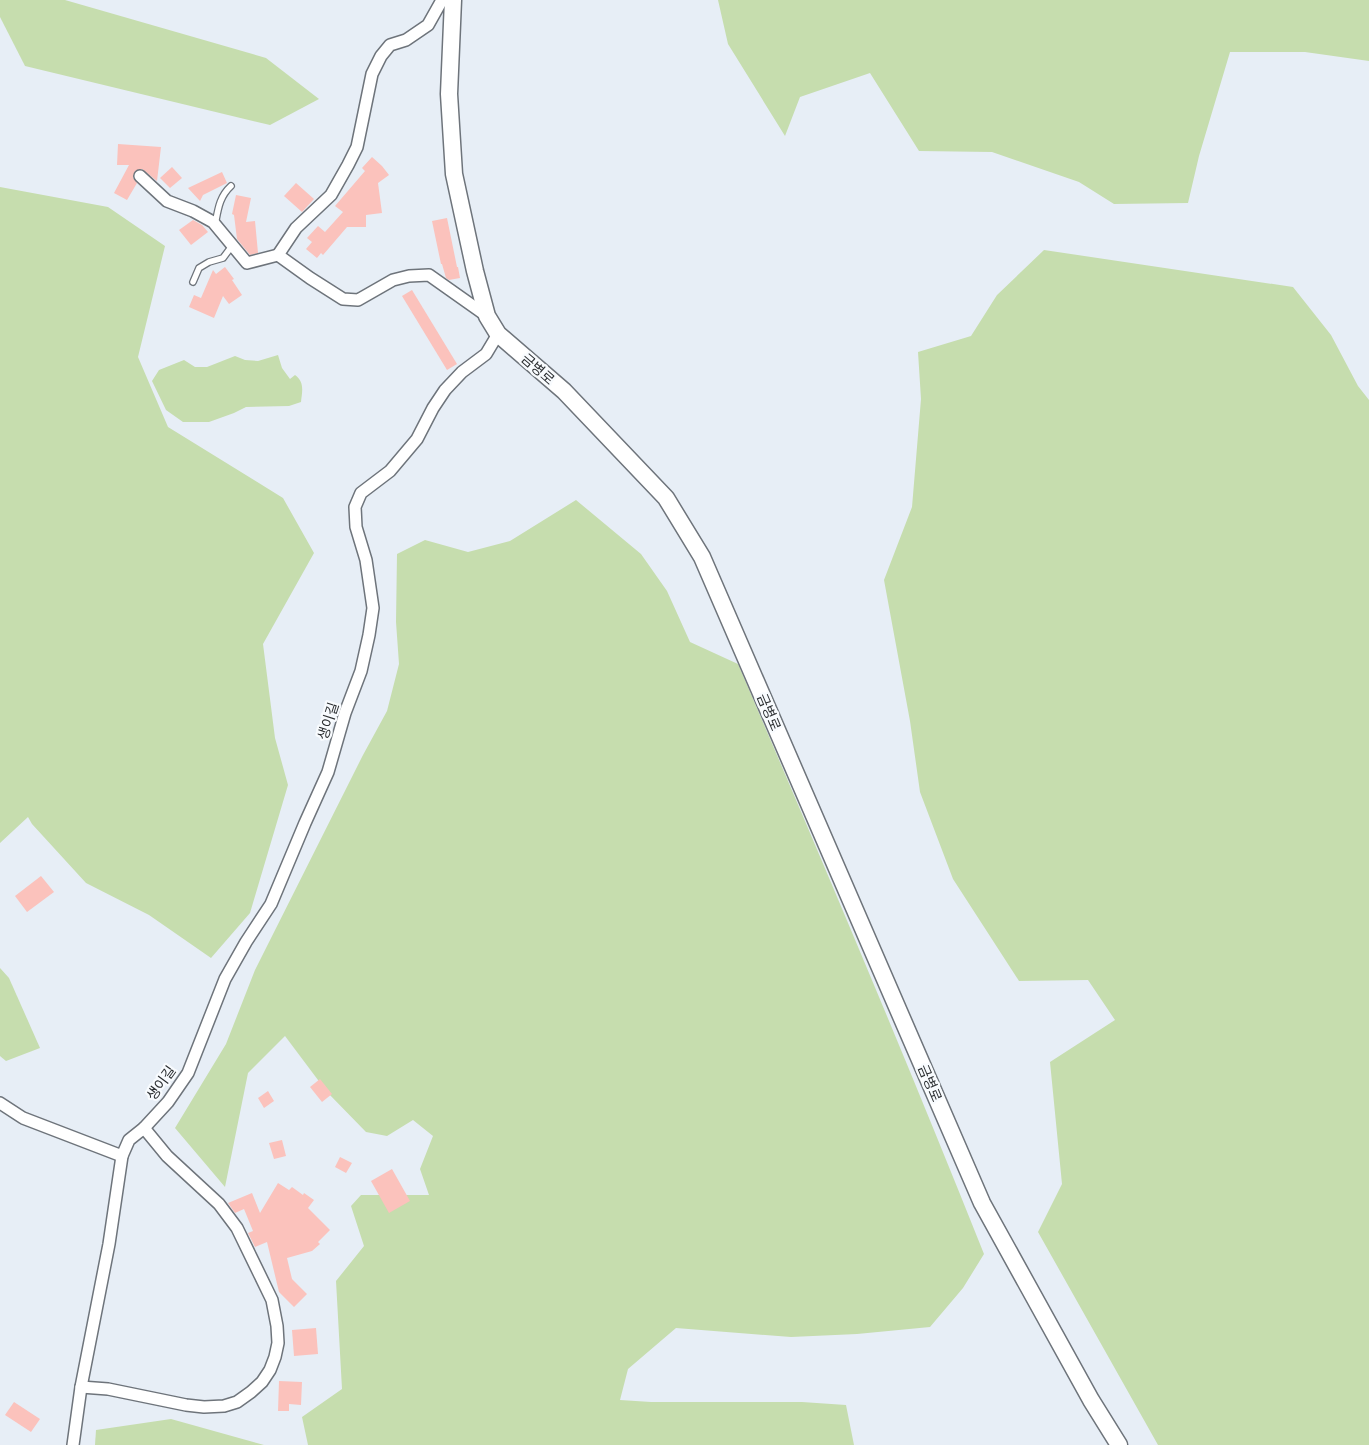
<svg xmlns="http://www.w3.org/2000/svg" width="1369" height="1445" font-family="Inter,'Noto Sans KR',sans-serif">
<style>
.green{fill:#c6ddae}
.building{fill:#fbc2bc}
.lines{fill:none;stroke-linecap:round;stroke-linejoin:round}
.lane-casing{stroke:#6e747b;stroke-width:8}
.street-casing{stroke:#6e747b;stroke-width:14}
.secondary-casing{stroke:#6e747b;stroke-width:19}
.lane{stroke:#fff;stroke-width:5.5}
.street{stroke:#fff;stroke-width:11}
.secondary{stroke:#fff;stroke-width:16}
.labels{text-anchor:middle;stroke-width:4.5;stroke-linejoin:round;paint-order:stroke}
.street-label{font-size:14px;fill:#2b2e31;stroke:#f8fbfe}
</style>
<rect width="100%" height="100%" fill="#e7eef6"/>
<!-- green -->
<g class="green">
<path d="M 0,0 L 65,0 L 266,58 L 319,99 L 270,125 L 25,66 L 0,17 Z"/>
<path d="M 718,0 L 1369,0 L 1369,61 L 1305,52 L 1230,52 L 1199,156 L 1188,203 L 1114,204 L 1079,182 L 992,152 L 919,151 L 870,73 L 800,97 L 785,136 L 728,44 Z"/>
<path d="M 0,187 L 108,207 L 165,246 L 138,357 L 168,427 L 283,498 L 314,553 L 263,644 L 275,738 L 288,785 L 250,913 L 211,958 L 149,915 L 86,883 L 32,824 L 28,817 L 0,843 Z"/>
<path d="M 1044,250 L 1293,287 L 1331,335 L 1358,386 L 1369,400 L 1369,1445 L 1158,1445 L 1038,1232 L 1062,1184 L 1050,1062 L 1115,1020 L 1088,980 L 1019,981 L 953,879 L 920,792 L 910,721 L 884,580 L 912,507 L 921,399 L 918,352 L 971,336 L 997,295 Z"/>
<path d="M 278,355 L 282,368 L 290,379 L 295,375 C 305,382 302,392 301,402 L 289,406 L 246,407 L 234,413 L 209,422 L 183,422 L 166,410 L 152,381 L 159,370 L 184,360 L 195,367 L 207,367 L 235,356 L 245,360 L 258,361 Z"/>
<path d="M 576,500 L 641,554 L 667,591 L 690,642 L 738,664 C 822,860 905,1056 984,1254 L 963,1288 L 930,1327 L 857,1334 L 791,1337 L 676,1328 L 628,1369 L 620,1400 L 651,1402 L 802,1402 L 846,1405 L 854,1445 L 308,1445 L 302,1417 L 342,1389 L 336,1281 L 364,1246 L 351,1206 L 361,1195 L 429,1195 L 420,1169 L 433,1136 L 413,1120 L 387,1136 L 366,1132 L 327,1092 L 285,1036 L 248,1073 L 225,1187 L 175,1128 L 226,1044 L 255,970 L 363,755 L 387,711 L 399,664 L 396,622 L 397,554 L 425,540 L 468,552 L 510,541 Z"/>
<path d="M 0,968 L 9,978 L 40,1048 L 6,1061 L 0,1056 Z"/>
<path d="M 171,1419 L 264,1445 L 95,1445 L 96,1430 Z"/>
</g>
<!-- building -->
<g class="building">
<path d="M 118,144 L 161,147 L 157,181 L 142,169 L 135,171 L 133,178 L 137,183 L 127,200 L 114,193 L 129,165 L 117,165 Z"/>
<path d="M 372,157 L 382,166 L 389,175 L 378,183 L 382,213 L 366,215 L 366,227 L 347,227 L 323,255 L 321,253 L 317,258 L 306,249 L 312,242 L 307,238 L 318,226 L 325,232 L 343,212 L 335,206 L 365,171 L 362,168 Z"/>
<path d="M 172,167 L 182,178 L 170,188 L 160,178 Z"/>
<path d="M 222,172 L 227,183 L 203,195 L 200,201 L 188,188 Z"/>
<path d="M 296,183 L 314,199 L 302,212 L 284,196 Z"/>
<path d="M 236,195 L 251,198 L 246,222 L 255,221 L 258,253 L 250,255 L 237,239 L 234,215 L 232,214 Z"/>
<path d="M 447,218 L 457,267 L 458,267 L 460,278 L 449,280 L 446,278 L 442,264 L 441,264 L 432,221 Z"/>
<path d="M 193,220 L 202,225 L 208,232 L 191,245 L 179,230 Z"/>
<path d="M 225,267 L 234,279 L 232,280 L 242,295 L 229,304 L 223,296 L 214,318 L 189,307 L 194,295 L 201,298 L 213,270 L 216,274 Z"/>
<path d="M 412,290 L 457,364 L 447,370 L 402,296 Z"/>
<path d="M 41,876 L 54,892 L 27,912 L 15,896 Z"/>
<path d="M 320,1079 L 332,1094 L 322,1102 L 310,1087 Z"/>
<path d="M 268,1091 L 274,1101 L 264,1108 L 258,1098 Z"/>
<path d="M 282,1140 L 286,1156 L 274,1159 L 269,1143 Z"/>
<path d="M 340,1157 L 352,1163 L 346,1173 L 335,1167 Z"/>
<path d="M 392,1169 L 410,1201 L 389,1213 L 371,1181 Z"/>
<path d="M 278,1183 L 289,1190 L 292,1187 L 303,1195 L 304,1193 L 314,1200 L 308,1208 L 330,1230 L 318,1242 L 320,1244 L 312,1251 L 287,1258 L 292,1279 L 307,1294 L 294,1307 L 279,1292 L 267,1242 L 255,1247 L 248,1233 L 253,1231 L 244,1209 L 235,1213 L 228,1203 L 252,1193 L 260,1213 Z"/>
<path d="M 316,1328 L 318,1354 L 294,1356 L 292,1330 Z"/>
<path d="M 279,1381 L 302,1382 L 301,1405 L 289,1404 L 289,1411 L 278,1411 Z"/>
<path d="M 14,1402 L 40,1419 L 31,1432 L 5,1415 Z"/>
</g>
<g class="lines">
<defs>
<g id="lane">
<path d="M 215,225 C 218,210 219,197 231,186"/>
<path d="M 193,282 L 199,268 L 209,262 L 223,258 L 232,246"/>
</g>
<g id="street">
<path d="M 442,0 L 428,25 L 406,40 L 390,45 L 381,56 L 372,74 L 357,147 L 348,165 L 331,195 L 296,228 L 278,255 L 310,278 L 343,299 L 358,300 L 393,280 L 409,276 L 429,275 L 487,316"/>
<path d="M 140,176 L 167,201 L 193,211 L 213,222 L 247,263 L 278,255"/>
<path d="M 0,1103 L 23,1118 L 122,1156"/>
<path d="M 81,1387 L 108,1389 L 186,1405 L 204,1407 L 224,1406 L 237,1402 L 251,1392 L 262,1382 L 270,1370 L 275,1357 L 278,1343 L 277,1326 L 272,1300 L 237,1228 L 219,1204 L 167,1156 L 144,1128"/>
<path d="M 73,1445 L 81,1387 L 109,1244 L 122,1156 L 129,1140 L 144,1128 L 168,1102 L 188,1073 L 225,979 L 246,942 L 271,904 L 305,823 L 328,772 L 345,713 L 361,671 L 369,635 L 373,608 L 366,560 L 356,527 L 355,507 L 361,493 L 390,471 L 417,439 L 433,408 L 445,390 L 462,372 L 486,354 L 498,334"/>
</g>
<path id="secondary" d="M 453,0 L 449,94 L 454,174 L 475,271 L 487,316 L 498,334 L 564,391 L 666,498 L 702,557 L 982,1203 L 1091,1400 L 1119,1445"/>
</defs>
<!-- lane casing -->
<use href="#lane" class="lane-casing"/>
<!-- street casing -->
<use href="#street" class="street-casing"/>
<!-- secondary casing -->
<use href="#secondary" class="secondary-casing"/>
<!-- lane -->
<use href="#lane" class="lane"/>
<!-- street -->
<use href="#street" class="street"/>
<!-- secondary -->
<use href="#secondary" class="secondary"/>
</g>
<g class="labels">
<!-- street labels -->
<g class="street-label">
<text transform="translate(538 369) rotate(41)" y="5">금병로</text>
<text transform="translate(769 712) rotate(67)" y="5">금병로</text>
<text transform="translate(328 721) rotate(-72)" y="5">생이길</text>
<text transform="translate(161 1083) rotate(-54)" y="5">생이길</text>
<text transform="translate(930 1083) rotate(67)" y="5">금병로</text>
</g>
</g>
</svg>
